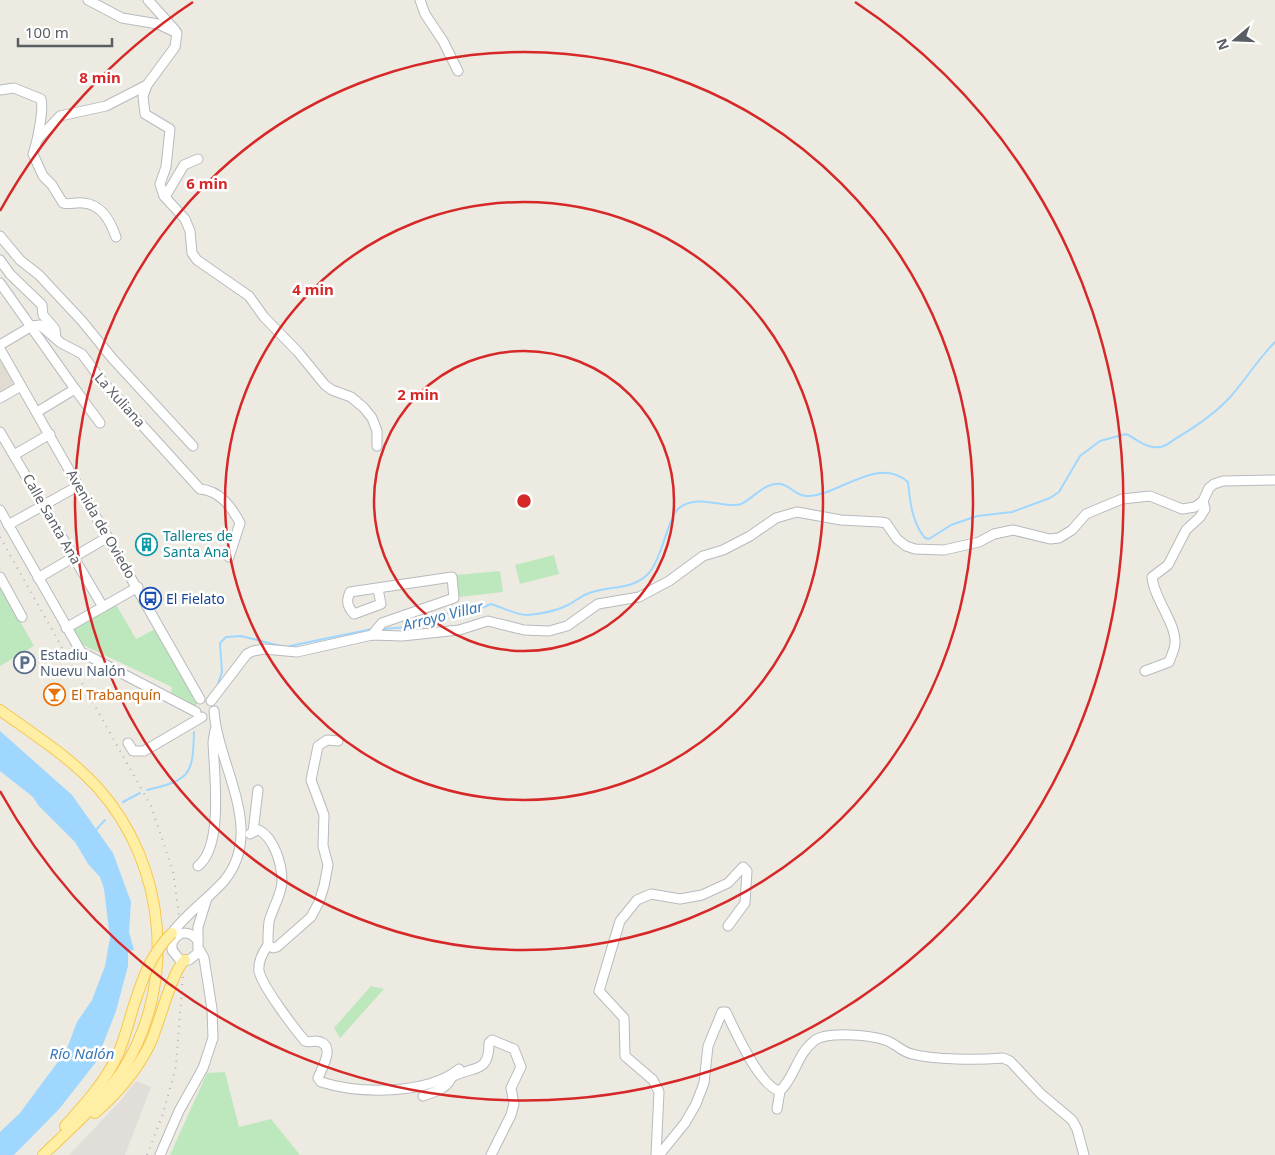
<svg xmlns="http://www.w3.org/2000/svg" width="1275" height="1155" font-family="'Noto Sans',sans-serif">
<style>
.industrial{fill:#e1ded9}
.education{fill:#e0dcd2}
.green{fill:#bde7bc}
.water{fill:#9fd7ff}
.lines{fill:none;stroke-linecap:round;stroke-linejoin:round}
.stream{stroke:#9fd7ff;stroke-width:2}
.minor-casing{stroke:#b7babe;stroke-width:11}
.major-casing{stroke:#f7c650;stroke-width:12}
.minor{stroke:#fff;stroke-width:9}
.major{stroke:#ffefa4;stroke-width:10}
.rail{stroke:#b3b4b4;stroke-width:2;stroke-dasharray:1 6;stroke-linecap:butt}
.major-bridge-casing{stroke:#f7c650;stroke-width:12;stroke-linecap:butt}
.major-bridge{stroke:#ffefa4;stroke-width:10}
.ring{fill:none;stroke:#d62828;stroke-width:2.5}
.labels{text-anchor:middle;stroke-width:5;stroke-linejoin:round;paint-order:stroke}
.street-label{font-size:14px;fill:#5a5e63;stroke:#fff}
.culture-label{font-size:14px;fill:#0d838f;stroke:#fff;text-anchor:start}
.transit-label{font-size:14px;fill:#164399;stroke:#fff;text-anchor:start}
.service-label{font-size:14px;fill:#4e5e75;stroke:#fff;text-anchor:start}
.food-label{font-size:14px;fill:#c56008;stroke:#fff;text-anchor:start}
.water-label{font-size:15px;font-style:italic;fill:#3978b5;stroke:#fff}
.centre{fill:#d62828;stroke:#fff;stroke-width:2.5}
.ring-label{font-size:15px;text-anchor:middle;font-weight:bold;fill:#d62828;stroke:#fff;stroke-width:5;stroke-linejoin:round;paint-order:stroke}
</style>
<rect width="100%" height="100%" fill="#edebe1"/>
<!-- industrial -->
<path class="industrial" d="M 136,1081 L 151,1087 L 125,1155 L 69,1155 L 121,1100 Z"/>
<!-- education -->
<path class="education" d="M 0,360 L 13,382 L 11,388 L 0,394 Z"/>
<!-- green -->
<g class="green">
<path d="M 554,555 L 559,574 L 520,584 L 515,565 Z"/>
<path d="M 500,571 L 503,592 L 459,597 L 456,575 Z"/>
<path d="M 0,586 L 34,646 L 0,666 Z"/>
<path d="M 114,601 L 136,639 L 159,627 L 197,702 L 196,705 L 186,706 L 187,701 L 171,693 L 172,687 L 81,644 L 66,628 Z"/>
<path d="M 371,986 L 384,989 L 340,1038 L 334,1028 Z"/>
<path d="M 225,1072 L 239,1127 L 271,1119 L 300,1155 L 170,1155 L 207,1073 Z"/>
</g>
<!-- water -->
<path class="water" d="M 0,731 L 72,795 L 113,853 L 131,902 L 129,932 L 134,950 L 128,951 L 128,966 L 116,1011 L 96,1062 L 60,1108 L 14,1155 L 0,1155 L 0,1132 L 20,1113 L 66,1051 L 77,1022 L 92,1000 L 105,966 L 110,938 L 104,889 L 100,877 L 88,864 L 75,842 L 38,805 L 33,797 L 0,771 Z"/>
<g class="lines">
<!-- stream -->
<g class="stream">
<path d="M 382,629 L 408,627 L 430,618 L 453,612 L 472,612 L 491,604 C 502,607 516,615 527,615 C 540,614 556,611 568,605 C 574,602 581,596 587,594 C 607,585 632,591 648,574 C 662,559 668,518 678,509 C 697,492 727,510 741,504 C 754,498 764,482 781,484 C 791,486 797,497 808,496 C 840,495 878,455 908,482 C 910,501 912,523 925,538 L 929,539 L 951,525 L 977,516 L 1012,512 L 1050,498 L 1059,492 L 1080,456 L 1100,441 L 1126,434 C 1135,438 1143,446 1153,447 C 1166,449 1170,441 1180,436 C 1198,425 1217,412 1231,396 C 1247,378 1258,359 1275,342"/>
<path d="M 217,687 L 222,672 L 220,643 L 226,637 L 241,636 L 285,647 L 372,629"/>
<path d="M 147,790 C 190,780 193,775 194,732"/>
<path d="M 123,802 L 140,793"/>
<path d="M 95,831 L 105,820"/>
</g>
<defs>
<g id="minor">
<path d="M 88,0 L 122,18 L 158,24 L 177,33 L 175,47 L 147,85 L 143,96 L 145,114 L 170,129 L 166,167 L 160,184 L 164,196 L 185,219 L 190,231 L 192,253 L 197,260 L 249,296 L 264,317 L 298,352 L 325,385 L 332,390 L 351,397 L 364,408 L 372,418 L 377,431 L 377,446"/>
<path d="M 148,0 L 175,30"/>
<path d="M 420,0 L 425,14 L 443,41 L 458,71"/>
<path d="M 0,90 L 14,88 L 41,99 C 44,110 37,143 33,154 L 43,176 L 52,185 L 63,203 C 69,205 76,202 83,203 C 101,204 110,220 116,237"/>
<path d="M 38,139 L 60,116 L 106,106 L 147,85"/>
<path d="M 165,197 L 184,165 L 198,159"/>
<path d="M 0,236 L 20,260 L 39,275 L 82,321 L 112,358 L 193,446"/>
<path d="M 0,260 L 10,274 L 42,305 L 43,315 L 55,329 L 56,338"/>
<path d="M 0,283 L 75,389 L 37,412"/>
<path d="M 0,345 L 32,326 L 40,325 L 61,343 L 82,354 L 102,381 L 200,489 C 220,491 231,506 240,523 L 229,557"/>
<path d="M 0,349 L 200,699"/>
<path d="M 75,389 L 100,423"/>
<path d="M 0,398 L 21,386"/>
<path d="M 0,432 L 103,607"/>
<path d="M 14,455 L 50,434"/>
<path d="M 0,510 L 81,652 L 196,712"/>
<path d="M 8,525 L 78,486"/>
<path d="M 0,577 L 22,617"/>
<path d="M 38,578 L 108,537"/>
<path d="M 66,628 L 138,587"/>
<path d="M 372,635 L 382,623 L 454,598 L 452,577 L 350,592 C 346,601 347,606 354,614 L 381,604 L 378,589"/>
<path d="M 1145,671 L 1169,662 C 1171,656 1175,649 1175,643 C 1176,623 1154,599 1152,577 L 1168,565 L 1186,530 L 1200,517 L 1205,509 L 1203,501"/>
<path d="M 211,701 L 247,654 L 253,651 L 264,649 L 297,652 L 372,635 L 402,636 L 459,630 L 488,621 L 524,630 L 549,631 L 567,626 L 598,604 L 639,597 L 669,581 L 703,556 L 723,550 L 750,536 L 776,518 L 797,512 L 841,520 L 880,522 L 886,523 L 897,539 L 906,546 L 915,549 L 944,550 L 979,542 L 994,534 L 1013,530 L 1050,539 L 1059,538 L 1072,530 L 1086,514 L 1122,499 L 1150,496 L 1182,509 L 1195,507 L 1203,501 L 1209,488 L 1214,484 L 1223,481 L 1275,480"/>
<path d="M 128,743 L 133,751 L 144,751 L 202,717"/>
<path d="M 253,832 L 259,830 C 274,838 282,864 282,881 C 282,894 272,909 269,922 C 268,929 268,937 268,945 L 273,948 L 277,947 L 311,917 L 319,902 L 324,886 L 328,865 L 323,846 L 324,815 L 311,780 L 318,746 L 327,740 L 338,741"/>
<path d="M 250,834 L 253,832 L 258,790"/>
<path d="M 198,866 C 224,846 214,772 213,742 L 215,730"/>
<path d="M 207,898 L 198,927 L 198,953 L 189,960 L 180,960 L 172,950 L 172,933 C 187,913 208,899 224,881 C 266,830 218,767 214,711"/>
<path d="M 173,941 C 180,930 191,931 198,941"/>
<path d="M 268,945 C 263,952 258,962 259,971 C 262,986 294,1028 305,1041 C 310,1043 311,1041 316,1041 C 338,1044 321,1069 318,1078 L 321,1082 C 359,1094 427,1095 459,1069"/>
<path d="M 452,1077 C 473,1065 489,1075 489,1043 L 492,1040 L 514,1049 L 521,1067 L 511,1088 L 514,1104 L 511,1115 L 491,1155"/>
<path d="M 780,1091 C 795,1077 797,1054 814,1041 C 826,1031 870,1035 885,1040 C 895,1043 902,1052 912,1054 C 935,1060 978,1060 1003,1058 L 1010,1061 L 1041,1094 L 1072,1120 L 1077,1129 L 1084,1155"/>
<path d="M 423,1096 C 435,1092 449,1088 452,1075"/>
<path d="M 777,1109 L 780,1091"/>
<path d="M 160,1155 L 179,1111 L 203,1068 L 213,1038 L 212,1009 L 204,958 L 199,949"/>
<path d="M 656,1155 L 659,1092 L 653,1080 L 625,1056 L 624,1018 L 599,991 L 620,921 L 637,900 L 651,894 L 680,899 L 702,895 L 728,883 L 743,867 L 747,871 L 745,903 L 728,926"/>
<path d="M 659,1155 L 685,1123 L 696,1104 L 704,1083 L 708,1046 L 722,1012 L 726,1012 C 735,1031 760,1087 780,1091"/>
</g>
<g id="major">
<path d="M 0,710 C 33,734 70,757 98,788 C 167,865 178,986 121,1073 C 99,1104 70,1129 43,1155"/>
<path d="M 95,1113 C 118,1093 136,1072 150,1044 C 159,1025 172,970 185,960"/>
<path d="M 65,1126 C 85,1104 106,1081 118,1054 C 125,1038 129,1021 134,1005"/>
</g>
</defs>
<!-- minor casing -->
<use href="#minor" class="minor-casing"/>
<!-- major casing -->
<use href="#major" class="major-casing"/>
<!-- minor -->
<use href="#minor" class="minor"/>
<!-- major -->
<use href="#major" class="major"/>
<!-- rail -->
<g class="rail">
<path d="M 0,537 L 151,806 L 173,871 L 179,915"/>
<path d="M 147,1155 L 163,1114 L 176,1066 L 183,974"/>
</g>
<defs>
<path id="major-bridge" d="M 134,1005 C 143,977 151,954 172,933"/>
</defs>
<!-- major-bridge casing -->
<use href="#major-bridge" class="major-bridge-casing"/>
<!-- major-bridge -->
<use href="#major-bridge" class="major-bridge"/>
</g>
<!-- distance rings -->
<g class="ring">
<circle cx="524" cy="501" r="150"/>
<circle cx="524" cy="501" r="299"/>
<circle cx="524" cy="501" r="449"/>
<path d="M0 211A599 599 0 0 1 193 2M855 2A599 599 0 1 1 0 791"/>
</g>
<!-- icons -->
<defs>
<symbol id="building-ring" viewBox="-11 -11 22 22"><circle r="9.5" fill="#fff" stroke="#0f9aa8" stroke-width="1.5"/><path d="M-4-6H4V6H1V3H-1V6H-4ZM-2.5-4.3h1.7v1.8h-1.7ZM.8-4.3h1.7v1.8H.8ZM-2.5-1h1.7V.8h-1.7ZM.8-1h1.7V.8H.8Z" fill="#0f9aa8"/></symbol>
<symbol id="bus-ring" viewBox="-11 -11 22 22"><circle r="9.5" fill="#fff" stroke="#1a4fb4" stroke-width="1.5"/><path d="M-5-6H5V4H4V6H2V4H-2V6H-4V4H-5ZM-3.5-4V0h7V-4ZM-3.5 1.2v1.5H-2V1.2ZM2 1.2v1.5H3.5V1.2Z" fill="#1a4fb4"/></symbol>
<symbol id="parking-ring" viewBox="-11 -11 22 22"><circle r="9.5" fill="#fff" stroke="#5c6f8a" stroke-width="1.5"/><path d="M-3.5-5.5H1a3.5 3.5 0 0 1 0 7H-1V5.5H-3.5ZM-1-3.4V-.6H.8a1.4 1.4 0 0 0 0-2.8Z" fill="#5c6f8a"/></symbol>
<symbol id="bar-ring" viewBox="-11 -11 22 22"><circle r="9.5" fill="#fff" stroke="#e8710a" stroke-width="1.5"/><path d="M-6-5H6L.8 .8V4.5H3.5V6h-7V4.5H-.8V.8Z" fill="#e8710a"/></symbol>
</defs>
<g fill-rule="evenodd">
<use href="#building-ring" x="134" y="532" width="25" height="25"/>
<use href="#bus-ring" x="138" y="586" width="25" height="25"/>
<use href="#parking-ring" x="12" y="650" width="25" height="25"/>
<use href="#bar-ring" x="42" y="682" width="25" height="25"/>
</g>
<g class="labels">
<!-- street labels -->
<g class="street-label">
<text transform="translate(120 400) rotate(48)" y="5">La Xuliana</text>
<text transform="translate(52 519) rotate(60)" y="5">Calle Santa Ana</text>
<text transform="translate(101 524) rotate(60)" y="5">Avenida de Oviedo</text>
</g>
<!-- culture labels -->
<g class="culture-label">
<text x="163" y="541">Talleres de<tspan x="163" dy="16">Santa Ana</tspan></text>
</g>
<!-- transit labels -->
<g class="transit-label">
<text x="166" y="604">El Fielato</text>
</g>
<!-- service labels -->
<g class="service-label">
<text x="40" y="660">Estadiu<tspan x="40" dy="16">Nuevu Nalón</tspan></text>
</g>
<!-- food labels -->
<g class="food-label">
<text x="71" y="700">El Trabanquín</text>
</g>
<!-- water labels -->
<g class="water-label">
<text transform="translate(443 616) rotate(-14)" y="5">Arroyo Villar</text>
<text x="82" y="1059">Río Nalón</text>
</g>
</g>
<circle cx="524" cy="501" r="8" class="centre"/>
<g class="ring-label">
<text x="100" y="83">8 min</text>
<text x="207" y="189">6 min</text>
<text x="313" y="295">4 min</text>
<text x="418" y="400">2 min</text>
</g>
<!-- north arrow -->
<g transform="translate(1235 40) rotate(251)" stroke="#ffffff" stroke-width="4" paint-order="stroke">
<path d="M0-4L9 19L0 12L-9 19Z" fill="#5a5e63"/>
<text y="-8" font-size="14" font-weight="bold" text-anchor="middle" fill="#5a5e63">N</text>
</g>
<!-- scale -->
<path d="M18 38v8h94v-8" fill="none" stroke="#5a5e63" stroke-width="2.5"/>
<text x="25" y="38" font-size="15" fill="#5a5e63" stroke="#ffffff" stroke-width="4" paint-order="stroke">100 m</text>
</svg>
